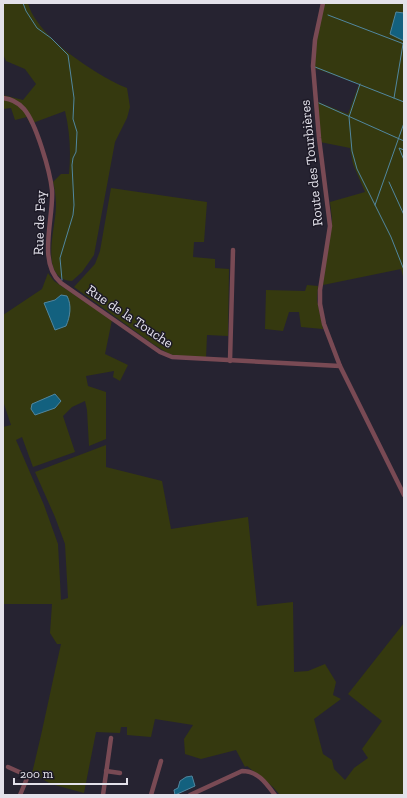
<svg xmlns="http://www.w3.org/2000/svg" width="407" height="798" font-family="'Zilla Slab',serif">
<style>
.green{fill:#35390f;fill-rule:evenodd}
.water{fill:#13617f;stroke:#51879f}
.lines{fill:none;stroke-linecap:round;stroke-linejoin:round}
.stream{stroke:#51879f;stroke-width:1}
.minor{stroke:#794a54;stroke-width:4.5}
.labels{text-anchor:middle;stroke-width:3;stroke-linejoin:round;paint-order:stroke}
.street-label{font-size:14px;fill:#e3e1ea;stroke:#1d1a27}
</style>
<rect width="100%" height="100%" fill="#262331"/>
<!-- green -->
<g class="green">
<path d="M 3,3 L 28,3 C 36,36 97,76 127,88 L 130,107 L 127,118 L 115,142 L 94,255 L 82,272 L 72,281 C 38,279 56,228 56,206 C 56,199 55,189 53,182 L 61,174 L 69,174 C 71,153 70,132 65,111 L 30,124 L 27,117 L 15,120 L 11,108 L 3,109 L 3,95 L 23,100 L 36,84 L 25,69 L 6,61 L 3,54 Z"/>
<path d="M 325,3 L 404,3 L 404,280 L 401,269 L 323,285 L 332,219 L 330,202 L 365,192 L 353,164 L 350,148 L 320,142 L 318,102 L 348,114 L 359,84 L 314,68 L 316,40 Z"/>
<path d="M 111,188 L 207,202 L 204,242 L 194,242 L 193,257 L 215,259 L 215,268 L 229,269 L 228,336 L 207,335 L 206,358 L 181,357 L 169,354 L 153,344 L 74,287 L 95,264 L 100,251 Z"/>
<path d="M 48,273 L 54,281 L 112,320 L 105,354 L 128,365 L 120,381 L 113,377 L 114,371 L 86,376 L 88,386 L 106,392 L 106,439 L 89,446 L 87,410 L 85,401 L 72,407 L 63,416 L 75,452 L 33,467 L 22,437 L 16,440 L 44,505 L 58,544 L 61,600 L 68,598 L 65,544 L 55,517 L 35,472 L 106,445 L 106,467 L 162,481 L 171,529 L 248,517 L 257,606 L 293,602 L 294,672 L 308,671 L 325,664 L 336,682 L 333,695 L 341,699 L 314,719 L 323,754 L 332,760 L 334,769 L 345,780 L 354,768 L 368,758 L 362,749 L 382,721 L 348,694 L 404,623 L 404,794 L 280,795 L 273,787 L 247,766 L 245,767 L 236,750 L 201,759 L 185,754 L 184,739 L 193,725 L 155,719 L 151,737 L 127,735 L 127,727 L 121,727 L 120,733 L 96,732 L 84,793 L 51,784 L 32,773 C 43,730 51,687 61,644 L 57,644 L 50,633 L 52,604 L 3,604 L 3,427 L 11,425 L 3,401 L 3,315 L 42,289 ZM 61,295 L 67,296 L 68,321 L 66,326 L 55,330 L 49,301 L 55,300 ZM 55,394 L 61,401 L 33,404 Z"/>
<path d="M 307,285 L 318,286 L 317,300 L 323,329 L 301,327 L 299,312 L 289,312 L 283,331 L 265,329 L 266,290 L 305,291 Z"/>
</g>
<!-- water -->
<g class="water">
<path d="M 396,12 L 404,13 L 404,41 L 390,34 Z"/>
<path d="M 61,295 L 67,296 C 72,305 70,317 66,326 L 55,330 L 44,303 L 55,300 Z"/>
<path d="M 55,394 L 61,401 L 55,408 L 35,415 L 31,409 L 32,404 Z"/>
<path d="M 192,776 L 195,786 L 175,795 L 174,790 L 178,788 L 180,781 L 186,777 Z"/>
</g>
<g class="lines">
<!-- stream -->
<g class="stream">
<path d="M 23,3 L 26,11 L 37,28 L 51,38 L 68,55 L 74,98 L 73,119 L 77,132 L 76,152 L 73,158 L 72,165 L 74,205 L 73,215 L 60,258 L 62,280"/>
<path d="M 328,15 L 404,44"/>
<path d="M 315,67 L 404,102"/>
<path d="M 360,84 L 349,117 L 352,151 L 357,169 L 391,237 L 404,270"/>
<path d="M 394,98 L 403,44"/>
<path d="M 319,103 L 404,141"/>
<path d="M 404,150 L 399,148 L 404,160"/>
<path d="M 389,182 L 404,215"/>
<path d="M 375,205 L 404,123"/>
</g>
<!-- minor -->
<g class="minor">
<path d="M 323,3 L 315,40 L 313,66 L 319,138 L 330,226 L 320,290 L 320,304 L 324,324 L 340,366 L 404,495"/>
<path d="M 3,98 C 12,99 18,102 24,109 C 36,123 50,171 52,190 C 54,218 37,263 61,283 L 160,352 L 172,357 L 340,366"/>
<path d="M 230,361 L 233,250"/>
<path d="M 8,767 L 28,776 L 20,795"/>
<path d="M 106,771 L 120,773"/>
<path d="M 103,795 L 111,738"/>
<path d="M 151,795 L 161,761"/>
<path d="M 190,795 L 242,771 C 258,771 266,783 275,795"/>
</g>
</g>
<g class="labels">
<!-- street labels -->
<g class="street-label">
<text transform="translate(311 163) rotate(-96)" y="5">Route des Tourbières</text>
<text transform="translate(39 223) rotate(-88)" y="5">Rue de Fay</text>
<text transform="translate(130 316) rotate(34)" y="5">Rue de la Touche</text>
</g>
</g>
<!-- border -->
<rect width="407" height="798" fill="none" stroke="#e3e1ea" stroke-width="8"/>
<!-- scale -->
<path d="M14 778v6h113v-6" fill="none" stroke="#e3e1ea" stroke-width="2"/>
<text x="20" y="778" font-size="12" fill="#e3e1ea" stroke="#1d1a27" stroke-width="3" paint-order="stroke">200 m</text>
</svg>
